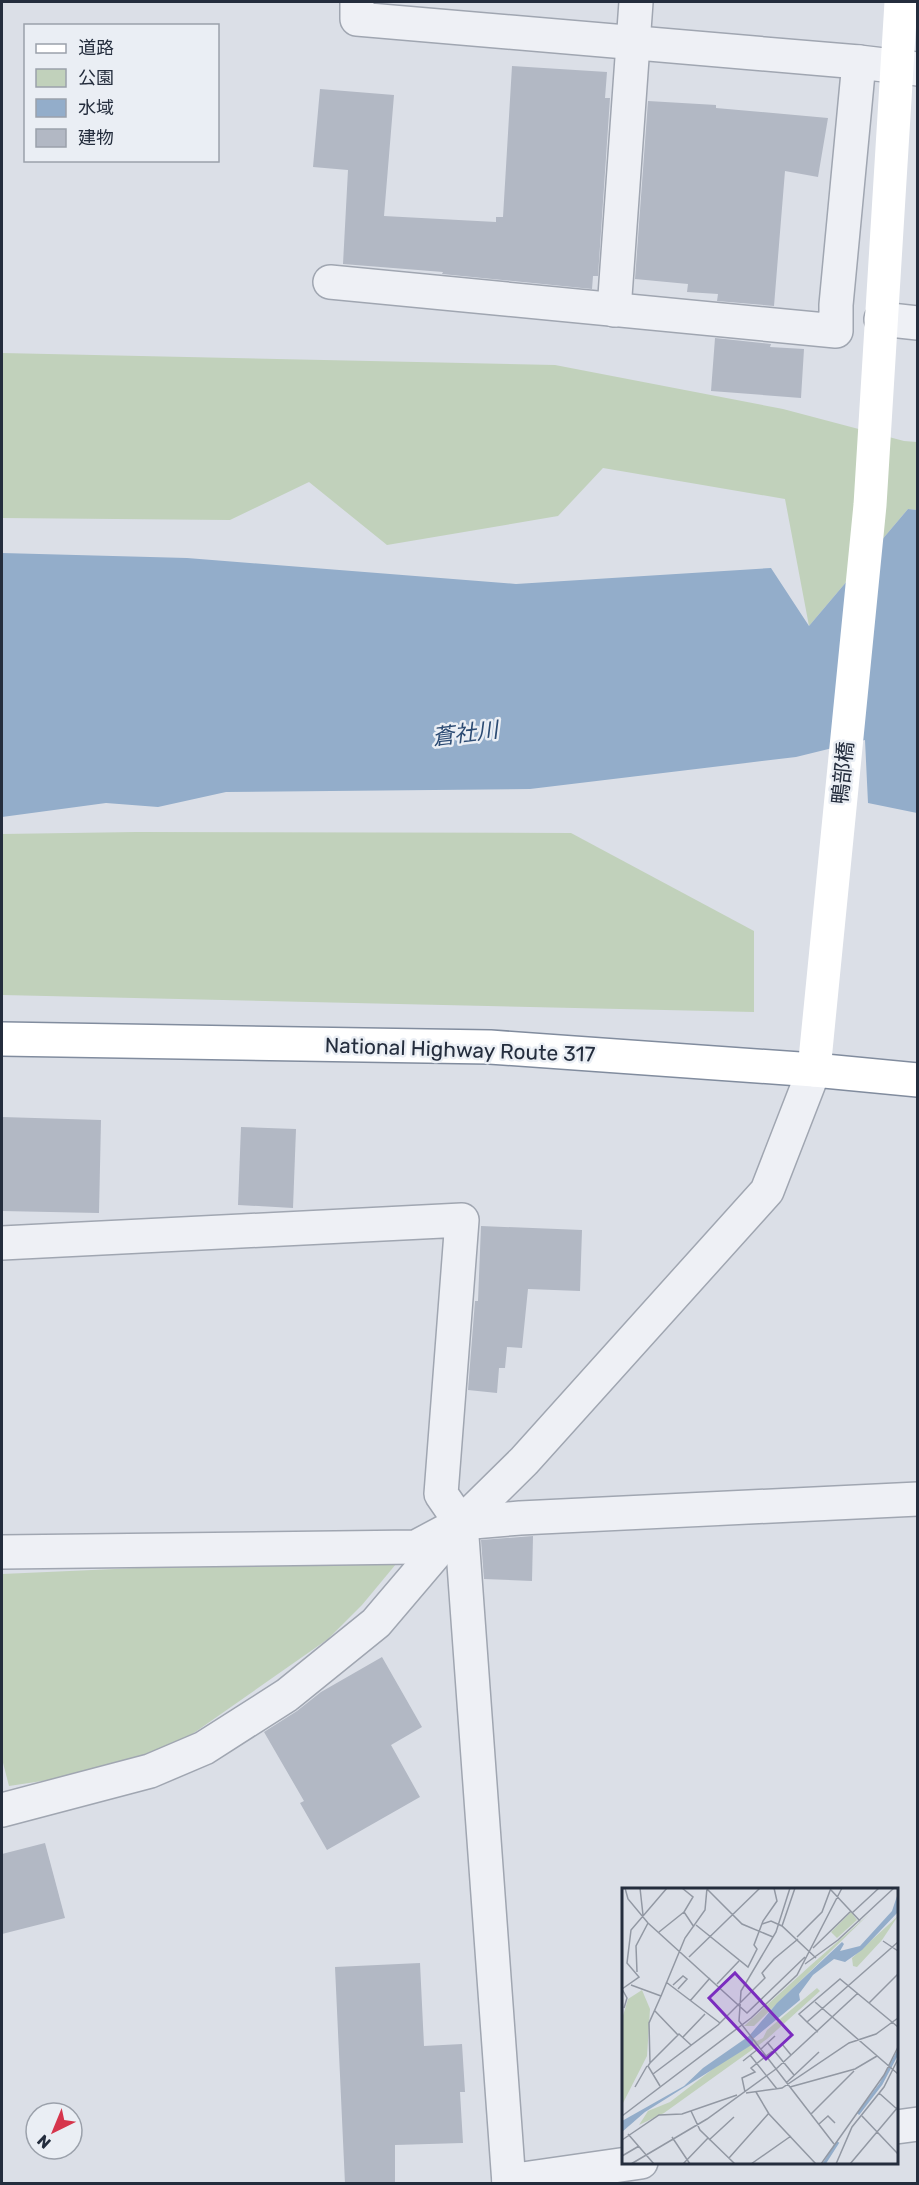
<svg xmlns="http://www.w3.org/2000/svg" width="919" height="2185" font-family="Rubik,'Noto Sans JP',sans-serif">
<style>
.green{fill:#c1d1bb}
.water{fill:#93adca}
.building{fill:#b2b8c4}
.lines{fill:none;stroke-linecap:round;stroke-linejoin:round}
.street-casing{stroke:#a0a6b1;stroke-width:36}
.highway-casing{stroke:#818c9e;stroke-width:36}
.street{stroke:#eef0f5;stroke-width:33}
.secondary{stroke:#fff;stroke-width:33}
.highway{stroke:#fff;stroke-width:33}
.labels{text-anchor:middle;stroke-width:5;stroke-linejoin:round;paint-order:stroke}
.street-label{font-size:21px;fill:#242d3d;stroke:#eaeef4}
.water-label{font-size:22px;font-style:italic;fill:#2c4b73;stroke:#eaeef4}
.inset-river{fill:none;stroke:#93adca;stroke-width:3}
.inset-road{fill:none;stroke:#9298a3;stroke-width:1.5}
.view{fill:#7b2cbf;fill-opacity:0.15;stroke:#7b2cbf;stroke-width:3}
.inset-edge{fill:none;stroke:#242d3d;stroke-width:3}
</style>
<rect width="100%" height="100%" fill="#dbdfe7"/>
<!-- green -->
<g class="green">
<path d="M 2,353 L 555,365 L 783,409 L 904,441 L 917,442 L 917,510 L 908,509 L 809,626 L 785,499 L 603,468 L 558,516 L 387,545 L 309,482 L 230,520 L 2,518 Z"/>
<path d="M 136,832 L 571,833 L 754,931 L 754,1012 L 2,995 L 2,834 Z"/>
<path d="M 366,1558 L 401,1558 L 362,1605 L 328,1639 L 148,1765 L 9,1786 L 2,1759 L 2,1574 Z"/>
</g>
<!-- water -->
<path class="water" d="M 908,509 L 917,510 L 917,813 L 868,803 L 865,740 L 796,757 L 530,789 L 226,792 L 158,807 L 106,803 L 2,817 L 2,553 L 187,558 L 516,584 L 771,568 L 809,626 Z"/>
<!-- building -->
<g class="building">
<path d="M 512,66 L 607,72 L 605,98 L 610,98 L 598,276 L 593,276 L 592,289 L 442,274 L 443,272 L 343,264 L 348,170 L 313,167 L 320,89 L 394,95 L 384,216 L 496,222 L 496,217 L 503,217 Z"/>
<path d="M 648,101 L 716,105 L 716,108 L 828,118 L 818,177 L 785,171 L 774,306 L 717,301 L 718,294 L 687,292 L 688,284 L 635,279 Z"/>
<path d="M 715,338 L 771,344 L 770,347 L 804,349 L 801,398 L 711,391 Z"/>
<path d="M 2,1117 L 101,1120 L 99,1213 L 2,1211 Z"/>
<path d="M 241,1127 L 296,1129 L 293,1208 L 238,1205 Z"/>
<path d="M 481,1226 L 582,1230 L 580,1291 L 528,1289 L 522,1348 L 507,1347 L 505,1368 L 499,1368 L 497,1393 L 468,1390 L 475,1301 L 478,1301 Z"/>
<path d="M 533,1536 L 532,1581 L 484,1579 L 481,1540 Z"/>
<path d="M 382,1657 L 422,1727 L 391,1745 L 420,1797 L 327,1850 L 300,1803 L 304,1801 L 264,1732 L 297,1711 L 321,1692 Z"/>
<path d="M 45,1843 L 65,1918 L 2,1934 L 2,1854 Z"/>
<path d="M 420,1963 L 424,2046 L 462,2044 L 465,2092 L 460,2092 L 463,2143 L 395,2145 L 395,2184 L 345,2184 L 335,1967 Z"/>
</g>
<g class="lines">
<defs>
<g id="street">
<path d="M 357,2 L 357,19 L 859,62"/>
<path d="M 330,282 L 836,331 L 836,305 L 859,62 L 918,69"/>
<path d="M 614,310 L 636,2"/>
<path d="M 881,319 L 918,323"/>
<path d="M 2,1243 L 462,1220 L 441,1494 L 461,1523 L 509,2184"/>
<path d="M 2,1552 L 416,1547 L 461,1523 L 520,1518 L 918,1499"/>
<path d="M 2,1810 L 150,1771 L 204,1748 L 287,1695 L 376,1623 L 461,1523 L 524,1461 L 767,1191 L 814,1070"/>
<path d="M 896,2127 L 918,2124"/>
<path d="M 509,2181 L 641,2162"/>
</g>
<path id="highway" d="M 2,1039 L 490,1047 L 814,1070 L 918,1080"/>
</defs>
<!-- street casing -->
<use href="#street" class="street-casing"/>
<!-- highway casing -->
<use href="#highway" class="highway-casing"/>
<!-- street -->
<use href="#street" class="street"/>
<!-- secondary -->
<path class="secondary" d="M 814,1070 L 870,505 L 901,2"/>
<!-- highway -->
<use href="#highway" class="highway"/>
</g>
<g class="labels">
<!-- street labels -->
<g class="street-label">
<text transform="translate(843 773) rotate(-84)" y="7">鴨部橋</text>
<text transform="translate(460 1050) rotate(2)" y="7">National Highway Route 317</text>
</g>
<!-- water labels -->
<g class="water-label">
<text transform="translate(465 733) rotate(-7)" y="8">蒼社川</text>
</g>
</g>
<!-- overview -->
<g transform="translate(622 1888)">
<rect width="276" height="276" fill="#dbdfe7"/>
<path d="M 229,24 L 235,32 L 215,50 L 209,44 ZM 247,26 L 132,138 L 122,138 L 189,77 ZM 276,28 L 260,52 L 235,79 L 231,78 L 230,70 ZM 195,100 L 198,103 L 145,151 L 42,225 L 17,237 L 26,223 L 48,214 L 131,150 L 135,153 L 141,150 L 145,142 ZM 20,102 L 28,121 L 25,168 L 0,217 L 0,131 L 6,111 Z" fill="#c1d1bb"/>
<path d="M 276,5 L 276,24 L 240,62 L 223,74 L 212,71 L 191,87 L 177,106 L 178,112 L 131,151 L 131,156 L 23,224 L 0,244 L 0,233 L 62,198 L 81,180 L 127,148 L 155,115 L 220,54 L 222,56 L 218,63 L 238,58 L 270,23 Z" fill="#93adca"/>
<path class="inset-river" d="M 236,226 L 259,196 L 276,164M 202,276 L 216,254"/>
<path class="inset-road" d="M 3,0 L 6,11 L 26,35 L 125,125 L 183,69M 18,0 L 21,27M 60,0 L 71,9 L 62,24 L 72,39M 84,0 L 120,36 L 151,49M 168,0 L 154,44 L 119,103 L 117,133 L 212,256M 209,2 L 238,33M 230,25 L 257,0M 140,36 L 149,33 L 160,38 L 194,70M 74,37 L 126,79 L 135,61 L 132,57 L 141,33 L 155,13 L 152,0M 160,38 L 173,0M 37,44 L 62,24M 175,49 L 200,24 L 209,0M 261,53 L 276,63M 191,60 L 229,23M 67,69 L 138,0M 183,76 L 216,52 L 272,0M 15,84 L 14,58 L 26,35M 44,94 L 98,135M 95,96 L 117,73M 9,97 L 39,108 L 63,50 L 83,22 L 85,0M 51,97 L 61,88 L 65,91 L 56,101M 0,101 L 17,89 L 5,75 L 9,42 L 45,0M 0,101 L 5,110 L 2,120M 68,113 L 88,90M 193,114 L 276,186M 247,115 L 276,86M 33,123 L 56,147M 185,134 L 177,126 L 218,91 L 276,139M 196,144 L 185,134 L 276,54M 61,149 L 83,126M 145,154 L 172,187M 139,161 L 153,148M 128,167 L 155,201M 144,168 L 160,156 L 169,167M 121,173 L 136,161M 28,175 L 27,135 L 39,108M 31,186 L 96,137 L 143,90 L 140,85 L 152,71 L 176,51M 164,195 L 197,164M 38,198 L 26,178 L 28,175 L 57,146 L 69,157M 13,199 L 25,178M 168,199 L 233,181 L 255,168M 123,204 L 120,190 L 133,184 L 129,180 L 143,169M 134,204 L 147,226 L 194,276M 124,205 L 160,200 L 227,155 L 254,146 L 276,130M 257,205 L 276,222M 69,223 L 78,242 L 113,276M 189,226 L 232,183M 0,228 L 129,130 L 175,87 L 220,0M 240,228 L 276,266M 197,236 L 206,228 L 213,235M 6,246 L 32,276M 50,249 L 68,276M 0,252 L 37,227 L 60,226 L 115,207M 87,252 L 112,229M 0,268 L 17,258M 107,270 L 147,225M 9,276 L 85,231 L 154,181 L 236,105M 61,276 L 86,250M 129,276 L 169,248M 199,276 L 262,187 L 276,159M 214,276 L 230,239 L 262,199 L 276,171M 228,276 L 276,219"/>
<path class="view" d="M 113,85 L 170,147 L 144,171 L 87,110 Z"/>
<rect width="276" height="276" class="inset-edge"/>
</g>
<!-- border -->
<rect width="919" height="2185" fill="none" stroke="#242d3d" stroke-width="6"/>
<!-- legend -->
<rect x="24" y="24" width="195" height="138" fill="#eaeef4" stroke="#9ba1ab" stroke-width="1.5"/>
<rect x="36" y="44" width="30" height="9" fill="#ffffff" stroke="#9ba1ab" stroke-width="1.5"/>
<text x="78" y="54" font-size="18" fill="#242d3d">道路</text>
<rect x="36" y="69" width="30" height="18" fill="#c1d1bb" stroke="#9ba1ab" stroke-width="1.5"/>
<text x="78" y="84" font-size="18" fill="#242d3d">公園</text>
<rect x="36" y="99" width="30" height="18" fill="#93adca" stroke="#9ba1ab" stroke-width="1.5"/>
<text x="78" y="114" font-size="18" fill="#242d3d">水域</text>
<rect x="36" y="129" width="30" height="18" fill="#b2b8c4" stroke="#9ba1ab" stroke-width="1.5"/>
<text x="78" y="144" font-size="18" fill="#242d3d">建物</text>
<!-- north arrow -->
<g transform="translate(54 2131) rotate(223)"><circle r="28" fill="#eaeef4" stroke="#9ba1ab" stroke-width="1.5"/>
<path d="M0-4.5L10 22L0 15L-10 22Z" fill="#d6354c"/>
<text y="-9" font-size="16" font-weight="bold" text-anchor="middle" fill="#242d3d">N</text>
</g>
</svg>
